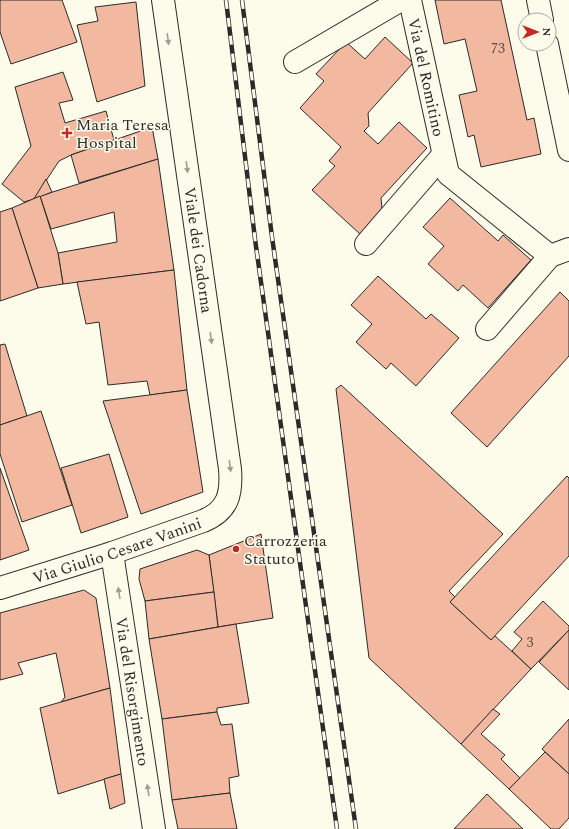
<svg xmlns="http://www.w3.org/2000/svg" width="569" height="829" font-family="Spectral,serif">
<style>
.building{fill:#f2b8a0;stroke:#2b2b2b}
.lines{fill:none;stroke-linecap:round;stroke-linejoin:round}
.street-casing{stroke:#2b2b2b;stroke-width:24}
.street{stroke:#fdfbea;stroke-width:22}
.rail-casing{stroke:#2b2b2b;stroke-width:4.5}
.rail{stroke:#fdfbea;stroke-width:3;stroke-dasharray:9;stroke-linecap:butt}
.oneway{fill:#9e9d94}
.poi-dot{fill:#c62828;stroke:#fdfbea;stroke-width:1.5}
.labels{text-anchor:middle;stroke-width:3;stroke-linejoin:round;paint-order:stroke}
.number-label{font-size:14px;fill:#5d4e48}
.street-label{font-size:16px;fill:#2b2b2b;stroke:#fdfbea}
.poi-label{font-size:16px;fill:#2b2b2b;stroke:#fdfbea;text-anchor:start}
</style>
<rect width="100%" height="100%" fill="#fdfbea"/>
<!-- building -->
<g class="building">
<path d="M 0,0 L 62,0 L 77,42 L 11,64 L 0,32 Z"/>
<path d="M 435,0 L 501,0 L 527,120 L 534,118 L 541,154 L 481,167 L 474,135 L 468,137 L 459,95 L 477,91 L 465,39 L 444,44 Z"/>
<path d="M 136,2 L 145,86 L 97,102 L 77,25 L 98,21 L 95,7 Z"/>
<path d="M 385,37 L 413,63 L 368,113 L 369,126 L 364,131 L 378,144 L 399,122 L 427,148 L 381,198 L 382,209 L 360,234 L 312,190 L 335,166 L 329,161 L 341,147 L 300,108 L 324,81 L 316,74 L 346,42 L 365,59 Z"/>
<path d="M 63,72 L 73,100 L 59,103 L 65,123 L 106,111 L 114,140 L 71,155 L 59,161 L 34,199 L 24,202 L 2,184 L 31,146 L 15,87 Z"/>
<path d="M 152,127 L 158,159 L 79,183 L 71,155 Z"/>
<path d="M 158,159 L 174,270 L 63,284 L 58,253 L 117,242 L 114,212 L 51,229 L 40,196 Z"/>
<path d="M 46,179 L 52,192 L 34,199 Z"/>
<path d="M 40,196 L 58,253 L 63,284 L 38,288 L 12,208 Z"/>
<path d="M 450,198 L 498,241 L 503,235 L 531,260 L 488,308 L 463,285 L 458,291 L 428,264 L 444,246 L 423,227 Z"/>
<path d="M 12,208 L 38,288 L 0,301 L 0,212 Z"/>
<path d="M 174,270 L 187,390 L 150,395 L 147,381 L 108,385 L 99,322 L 86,324 L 77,282 Z"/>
<path d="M 378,276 L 426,319 L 431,314 L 459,338 L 416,386 L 391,363 L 386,369 L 356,342 L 372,324 L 351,305 Z"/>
<path d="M 560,292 L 569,301 L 569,356 L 487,447 L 451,413 Z"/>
<path d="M 5,344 L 27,416 L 0,425 L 0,345 Z"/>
<path d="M 341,385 L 503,534 L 449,591 L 455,597 L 450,602 L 491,640 L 494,635 L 531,669 L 461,744 L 369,658 L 336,389 Z"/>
<path d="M 187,390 L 203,492 L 141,514 L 103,401 Z"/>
<path d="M 41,411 L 72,505 L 22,522 L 0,454 L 0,425 Z"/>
<path d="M 109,454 L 128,517 L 81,533 L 61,468 Z"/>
<path d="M 0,468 L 29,550 L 0,560 Z"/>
<path d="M 567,476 L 569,478 L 569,556 L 491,640 L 450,602 Z"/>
<path d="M 261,534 L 273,618 L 218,627 L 209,555 Z"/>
<path d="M 197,550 L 209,555 L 214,592 L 145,601 L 139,579 L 140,569 Z"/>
<path d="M 84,590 L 96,598 L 110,688 L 61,702 L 65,697 L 56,653 L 18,663 L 23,674 L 0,680 L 0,613 Z"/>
<path d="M 214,592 L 218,627 L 149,639 L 145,601 Z"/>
<path d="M 543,601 L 569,626 L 569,630 L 531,669 L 512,651 L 522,639 L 514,632 Z"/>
<path d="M 236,624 L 249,703 L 217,708 L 217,712 L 162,719 L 149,639 Z"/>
<path d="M 569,630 L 569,690 L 539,662 Z"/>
<path d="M 110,688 L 121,774 L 58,794 L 40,708 Z"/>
<path d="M 493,709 L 500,714 L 481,734 L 505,755 L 501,759 L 520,778 L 509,789 L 461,744 Z"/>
<path d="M 217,712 L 221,725 L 232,724 L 239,776 L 229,778 L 230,793 L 172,800 L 162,719 Z"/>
<path d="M 569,719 L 569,774 L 542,749 Z"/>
<path d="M 545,752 L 569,774 L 569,818 L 559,829 L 551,829 L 509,789 Z"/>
<path d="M 121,774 L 125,803 L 110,809 L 104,779 Z"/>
<path d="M 230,793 L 237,829 L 178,829 L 172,800 Z"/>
<path d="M 487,794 L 523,829 L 454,829 Z"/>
</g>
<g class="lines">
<defs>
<g id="street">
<path id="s1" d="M 410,0 L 448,174 L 550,256 L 569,249"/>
<path d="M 538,0 L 542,20"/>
<path d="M 547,44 L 569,150"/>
<path d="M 295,62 L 401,0"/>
<path d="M 366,244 L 443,155"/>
<path d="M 487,329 L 550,256"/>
<path id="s2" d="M 112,553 L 154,829"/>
<path id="s3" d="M 0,588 L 112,553 L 203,521 C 228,511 232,494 230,469 L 163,0"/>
</g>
</defs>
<!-- street casing -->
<use href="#street" class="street-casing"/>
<!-- street -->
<use href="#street" class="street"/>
<defs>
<g id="rail">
<path d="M 226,0 L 255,239 L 337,829"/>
<path d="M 242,0 L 272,237 L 356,829"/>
</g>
</defs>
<!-- rail casing -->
<use href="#rail" class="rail-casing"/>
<!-- rail -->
<use href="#rail" class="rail"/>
</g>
<!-- one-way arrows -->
<defs><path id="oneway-solid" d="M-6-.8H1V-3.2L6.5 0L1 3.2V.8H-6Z"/></defs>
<g class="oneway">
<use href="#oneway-solid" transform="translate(168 39) rotate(82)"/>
<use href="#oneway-solid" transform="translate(187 167) rotate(82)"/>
<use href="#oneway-solid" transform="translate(211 338) rotate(82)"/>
<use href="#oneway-solid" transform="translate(230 466) rotate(83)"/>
<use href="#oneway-solid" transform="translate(119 593) rotate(-99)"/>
<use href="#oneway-solid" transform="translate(148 790) rotate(-99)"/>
</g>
<!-- markers -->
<g class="poi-dot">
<path d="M65 127h4v4h4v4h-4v4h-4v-4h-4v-4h4z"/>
<circle cx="236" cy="549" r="4"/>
</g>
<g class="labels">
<!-- number labels -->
<g class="number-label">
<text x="498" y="53">73</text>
<text x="530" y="647">3</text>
</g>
<!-- street labels -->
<g class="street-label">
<text dy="6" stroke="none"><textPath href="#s1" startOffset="79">Via del Romitino</textPath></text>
<text transform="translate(199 250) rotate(82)" y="6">Viale dei Cadorna</text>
<text dy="6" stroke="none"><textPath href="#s3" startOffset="123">Via Giulio Cesare Vanini</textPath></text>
<text dy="6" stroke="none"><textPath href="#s2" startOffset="140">Via del Risorgimento</textPath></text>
</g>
<!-- poi labels -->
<g class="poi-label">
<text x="76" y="130">Maria Teresa<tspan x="76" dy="18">Hospital</tspan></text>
<text x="244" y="546">Carrozzeria<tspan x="244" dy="18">Statuto</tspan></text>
</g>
</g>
<!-- north arrow -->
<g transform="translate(537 32) rotate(90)"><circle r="19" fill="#fdfbea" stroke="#a9a89e"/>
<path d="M0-3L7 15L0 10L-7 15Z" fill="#c62828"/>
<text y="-6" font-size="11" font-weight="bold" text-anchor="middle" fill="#2b2b2b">N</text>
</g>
</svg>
